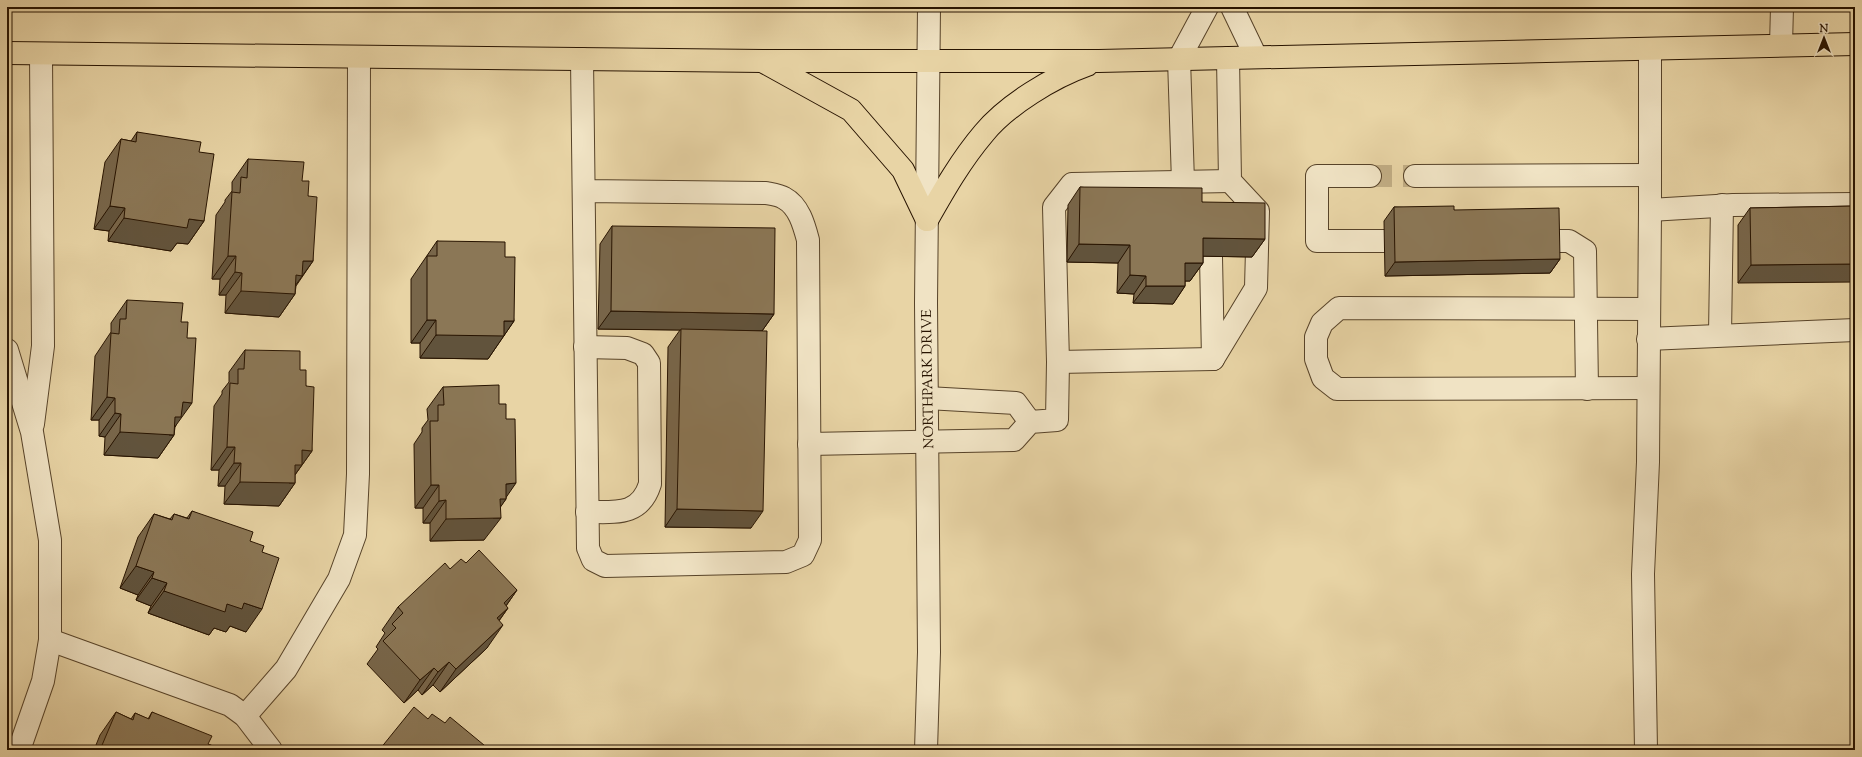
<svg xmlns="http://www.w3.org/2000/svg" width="1862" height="757" font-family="'Sorts Mill Goudy',serif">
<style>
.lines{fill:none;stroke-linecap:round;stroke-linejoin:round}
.minor-tunnel{stroke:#c1ad84;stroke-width:22;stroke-dasharray:22 11;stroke-linecap:butt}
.minor-casing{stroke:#574329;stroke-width:24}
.major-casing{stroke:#271300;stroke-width:24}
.minor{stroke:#f0e3c4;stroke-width:22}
.major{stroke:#e8d4a5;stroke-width:22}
.wall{fill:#78664a;stroke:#271300}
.shaded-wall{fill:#61533c;stroke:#271300}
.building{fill:#8b7756;stroke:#271300}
.labels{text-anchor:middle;stroke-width:3;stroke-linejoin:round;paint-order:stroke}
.street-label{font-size:14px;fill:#271300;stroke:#f0e3c4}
</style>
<rect width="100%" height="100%" fill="#e8d4a5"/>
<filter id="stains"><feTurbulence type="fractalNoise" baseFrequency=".005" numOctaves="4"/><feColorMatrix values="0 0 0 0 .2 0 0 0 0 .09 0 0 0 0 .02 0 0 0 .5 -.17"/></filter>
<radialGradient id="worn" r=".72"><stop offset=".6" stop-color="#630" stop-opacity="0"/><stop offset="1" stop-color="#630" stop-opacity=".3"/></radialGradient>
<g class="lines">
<!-- minor-tunnel -->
<path class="minor-tunnel" d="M 1370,176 L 1415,176"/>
<defs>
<g id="minor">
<path d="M 1232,7 L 1256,57"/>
<path d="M 1781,45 L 1782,7"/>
<path d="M 582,59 L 588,548 L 593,560 L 605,566 L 786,562 L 803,555 L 810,540 L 808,240 C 804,225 799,206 784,198 C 779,195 771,194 766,193 L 584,191"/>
<path d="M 1370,176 L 1317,176 L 1317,241 L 1384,241"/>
<path d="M 1415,176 L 1650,175"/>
<path d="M 1183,182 L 1179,59 L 1207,7"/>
<path d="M 1650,210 L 1733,205 L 1855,204"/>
<path d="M 1548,241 L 1569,241 L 1585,251 L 1587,389"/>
<path d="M 1211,257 L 1213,359"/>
<path d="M 1720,335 L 1722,205"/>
<path d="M 1648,339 L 1855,330"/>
<path d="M 585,347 L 627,348 L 643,354 L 649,363 L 650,484 C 640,516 616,512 587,512"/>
<path d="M 7,350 L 32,432 L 50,540 L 50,640 L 43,681 L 19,750"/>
<path d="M 1213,359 L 1256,288 L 1258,211 L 1230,181 L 1228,58"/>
<path d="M 1058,362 L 1213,359"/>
<path d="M 1648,388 L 1337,389 L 1323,378 L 1316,359 L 1316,337 L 1322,323 L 1339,308 L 1648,309"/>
<path d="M 927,398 L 1016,403 L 1030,422"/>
<path d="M 33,424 L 43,346 L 41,54"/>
<path d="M 809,444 L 1014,440 L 1030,422 L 1057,420 L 1058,362 L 1054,207 L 1072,184 L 1230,181"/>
<path d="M 50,640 L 230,705 L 245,716 L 271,750"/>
<path d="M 245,716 L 286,669 L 339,579 L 355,535 L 358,474 L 359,57"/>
<path d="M 926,750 L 929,652 L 926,303 L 929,7"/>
<path d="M 1646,750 L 1643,574 L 1648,462 L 1650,210 L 1650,49"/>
</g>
<g id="major">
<path d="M 7,53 L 763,61 L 1099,61 L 1855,44"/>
<path d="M 764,62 L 851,110 L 903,170 L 927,220"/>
<path d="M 927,220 C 944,190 961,160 984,133 C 1007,105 1053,77 1087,65"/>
</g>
</defs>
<!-- minor casing -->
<use href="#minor" class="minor-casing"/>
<!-- major casing -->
<use href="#major" class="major-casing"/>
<!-- minor -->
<use href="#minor" class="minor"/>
<!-- major -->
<use href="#major" class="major"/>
</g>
<!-- wall -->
<g class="wall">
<path d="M 137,132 L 199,152 L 204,221 L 188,244 L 177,243 L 171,251 L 108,241 L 109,231 L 94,229 L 105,162 L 121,139 L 131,141 Z"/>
<path d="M 248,159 L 302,181 L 308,196 L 313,261 L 296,286 L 295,294 L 279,317 L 225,313 L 226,295 L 219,295 L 220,279 L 212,279 L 216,215 L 225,202 L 225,200 L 232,191 L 232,182 Z"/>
<path d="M 1080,187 L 1202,202 L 1265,239 L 1252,257 L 1203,256 L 1203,263 L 1190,281 L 1185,281 L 1185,286 L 1173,304 L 1133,303 L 1134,294 L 1117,293 L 1118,263 L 1067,262 L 1068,205 Z"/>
<path d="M 1855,206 L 1738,283 L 1738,225 L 1750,208 Z"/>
<path d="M 1394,207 L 1454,210 L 1560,259 L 1550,273 L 1385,276 L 1384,221 Z"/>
<path d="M 612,226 L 774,314 L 762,331 L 751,528 L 665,527 L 668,347 L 680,330 L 598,329 L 600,244 Z"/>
<path d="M 437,241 L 505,257 L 514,321 L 488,359 L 420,358 L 420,343 L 411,343 L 411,279 Z"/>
<path d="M 127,300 L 176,426 L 175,427 L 174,435 L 158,458 L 104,455 L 105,437 L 99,436 L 99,420 L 91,420 L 95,356 L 111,332 L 111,323 Z"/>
<path d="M 245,350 L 300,370 L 306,386 L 312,451 L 295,475 L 295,483 L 279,506 L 224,504 L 225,486 L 218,486 L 219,470 L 211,470 L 214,406 L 222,394 L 222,391 L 229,382 L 229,372 Z"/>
<path d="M 443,387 L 499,404 L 506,499 L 500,507 L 484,540 L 430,541 L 430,523 L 423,523 L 423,508 L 415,508 L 414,444 L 422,432 L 422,428 L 428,420 L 427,409 Z"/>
<path d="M 192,511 L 250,541 L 262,552 L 246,632 L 230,626 L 226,632 L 214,628 L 209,635 L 148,613 L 151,606 L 136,600 L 138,595 L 120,588 L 138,537 L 154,514 L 170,519 L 174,514 L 187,518 Z"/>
<path d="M 466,563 L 517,590 L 506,606 L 508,608 L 499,621 L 487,648 L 440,692 L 433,685 L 422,695 L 418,690 L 404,703 L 367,664 L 378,649 L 376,647 L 385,633 L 382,630 L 398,607 L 450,569 Z"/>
<path d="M 116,712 L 131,719 L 135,713 L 148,719 L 152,712 L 208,744 L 223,750 L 94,750 L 100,735 Z"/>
</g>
<!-- shaded-wall -->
<g class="shaded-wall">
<path d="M 110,206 L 125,208 L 109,231 L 94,229 Z"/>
<path d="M 124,218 L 189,219 L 204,221 L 188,244 L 177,243 L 171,251 L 108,241 Z"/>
<path d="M 1203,238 L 1265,239 L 1252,257 L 1191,256 Z"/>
<path d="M 1079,244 L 1130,245 L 1118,263 L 1067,262 Z"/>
<path d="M 228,256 L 236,256 L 220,279 L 212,279 Z"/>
<path d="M 1560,259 L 1550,273 L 1385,276 L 1395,262 Z"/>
<path d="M 303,261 L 313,261 L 290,293 L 295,294 L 279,317 L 225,313 L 241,291 Z"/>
<path d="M 1185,263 L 1203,263 L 1190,281 L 1173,281 Z"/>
<path d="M 1855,264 L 1855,282 L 1738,283 L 1751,265 Z"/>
<path d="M 235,272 L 242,273 L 226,295 L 219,295 Z"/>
<path d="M 1130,275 L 1146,276 L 1134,294 L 1117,293 Z"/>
<path d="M 1146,286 L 1185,286 L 1173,304 L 1133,303 Z"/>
<path d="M 611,311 L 774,314 L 762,331 L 598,329 Z"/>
<path d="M 427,320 L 436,320 L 420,343 L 411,343 Z"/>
<path d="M 504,321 L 514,321 L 488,359 L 420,358 L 436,335 Z"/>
<path d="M 107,397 L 115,398 L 99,420 L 91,420 Z"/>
<path d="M 183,402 L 192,403 L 169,435 L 174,435 L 158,458 L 104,455 L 120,432 Z"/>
<path d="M 115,413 L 121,414 L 105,437 L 99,436 Z"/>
<path d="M 227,447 L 235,447 L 219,470 L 211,470 Z"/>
<path d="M 302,450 L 312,451 L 289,483 L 295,483 L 279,506 L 224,504 L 240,482 Z"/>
<path d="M 234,463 L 241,463 L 225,486 L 218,486 Z"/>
<path d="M 516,483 L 505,499 L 506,499 L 493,518 L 501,518 L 484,540 L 430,541 L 446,519 L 506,484 Z"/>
<path d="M 431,485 L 439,485 L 423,508 L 415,508 Z"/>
<path d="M 446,500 L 430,523 L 423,523 L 439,501 Z"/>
<path d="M 677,509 L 763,511 L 751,528 L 665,527 Z"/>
<path d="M 136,566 L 154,572 L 138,595 L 120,588 Z"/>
<path d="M 152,578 L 167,583 L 151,606 L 136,600 Z"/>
<path d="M 517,590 L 501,613 L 504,603 Z"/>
<path d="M 164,591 L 227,604 L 244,603 L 262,609 L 246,632 L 230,626 L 226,632 L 214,628 L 209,635 L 148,613 Z"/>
<path d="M 508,608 L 492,630 L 497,618 Z"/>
<path d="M 503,625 L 487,648 L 440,692 L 456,669 Z"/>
<path d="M 449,662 L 433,685 L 422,695 L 438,672 Z"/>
<path d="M 434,668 L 418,690 L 404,703 L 420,680 Z"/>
</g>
<!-- building -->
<g class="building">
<path d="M 137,132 L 201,142 L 199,152 L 214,154 L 204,221 L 189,219 L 187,228 L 124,218 L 125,208 L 110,206 L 121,139 L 136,142 Z"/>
<path d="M 248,159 L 304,162 L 302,181 L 309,181 L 308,196 L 317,197 L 313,261 L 303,261 L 302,276 L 296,275 L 295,294 L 241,291 L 242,273 L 235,272 L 236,256 L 228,256 L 232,192 L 240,193 L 241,177 L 247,178 Z"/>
<path d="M 1080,187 L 1202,188 L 1202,202 L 1265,203 L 1265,239 L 1203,238 L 1203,263 L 1185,263 L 1185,286 L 1146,286 L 1146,276 L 1130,275 L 1130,245 L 1079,244 Z"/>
<path d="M 1454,206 L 1454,210 L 1559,208 L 1560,259 L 1395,262 L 1394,207 Z"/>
<path d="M 1855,206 L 1855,264 L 1751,265 L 1750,208 Z"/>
<path d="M 612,226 L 775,228 L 774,314 L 611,311 Z"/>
<path d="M 437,241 L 505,242 L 505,257 L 515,257 L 514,321 L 504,321 L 504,336 L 436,335 L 436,320 L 427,320 L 427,256 L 437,256 Z"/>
<path d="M 127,300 L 183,303 L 181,322 L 188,322 L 187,338 L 196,338 L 192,403 L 183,402 L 181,417 L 175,417 L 174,435 L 120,432 L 121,414 L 115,413 L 115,398 L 107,397 L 111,333 L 119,334 L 120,319 L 126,319 Z"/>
<path d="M 681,329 L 767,331 L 763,511 L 677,509 Z"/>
<path d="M 245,350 L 300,351 L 300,370 L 306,370 L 306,386 L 314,387 L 312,451 L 302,450 L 302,465 L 295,465 L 295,483 L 240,482 L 241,463 L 234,463 L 235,447 L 227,447 L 230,383 L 238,384 L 238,369 L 244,369 Z"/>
<path d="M 499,385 L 499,404 L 506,404 L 506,419 L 515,419 L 516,483 L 506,484 L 506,499 L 500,499 L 501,518 L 446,519 L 446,500 L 439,501 L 439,485 L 431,485 L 430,421 L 438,421 L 438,405 L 444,405 L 443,387 Z"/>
<path d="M 192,511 L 253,532 L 250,541 L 264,546 L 262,552 L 279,558 L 262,609 L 244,603 L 242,609 L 227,604 L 225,612 L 164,591 L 167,583 L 152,578 L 154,572 L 136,566 L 154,514 L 172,520 L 174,514 L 189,519 Z"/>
<path d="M 479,550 L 517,590 L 504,603 L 508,608 L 497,618 L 503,625 L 456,669 L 449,662 L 438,672 L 434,668 L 420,680 L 383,641 L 396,628 L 392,624 L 403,613 L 398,607 L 445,563 L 450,569 L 461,559 L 466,563 Z"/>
<path d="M 414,707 L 428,719 L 432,714 L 445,723 L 450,717 L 490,750 L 381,750 L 380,749 Z"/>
<path d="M 116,712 L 133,720 L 135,713 L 149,719 L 152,712 L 212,736 L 208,744 L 223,750 L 100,750 Z"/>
</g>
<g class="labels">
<!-- street labels -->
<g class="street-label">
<text transform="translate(927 379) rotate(-91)" y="5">NORTHPARK DRIVE</text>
</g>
</g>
<!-- margin -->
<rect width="1862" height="757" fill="none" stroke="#e8d4a5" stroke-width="24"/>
<rect x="8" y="8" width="1846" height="741" fill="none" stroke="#271300" stroke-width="2"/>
<rect x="12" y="12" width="1838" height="733" fill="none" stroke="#271300"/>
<!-- north arrow -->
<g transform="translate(1824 38)" stroke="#f0e3c4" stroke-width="3" paint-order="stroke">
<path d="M0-3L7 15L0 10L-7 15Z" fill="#271300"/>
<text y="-6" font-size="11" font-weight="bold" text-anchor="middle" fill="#271300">N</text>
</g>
<rect width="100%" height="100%" filter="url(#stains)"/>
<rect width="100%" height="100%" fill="url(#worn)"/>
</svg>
